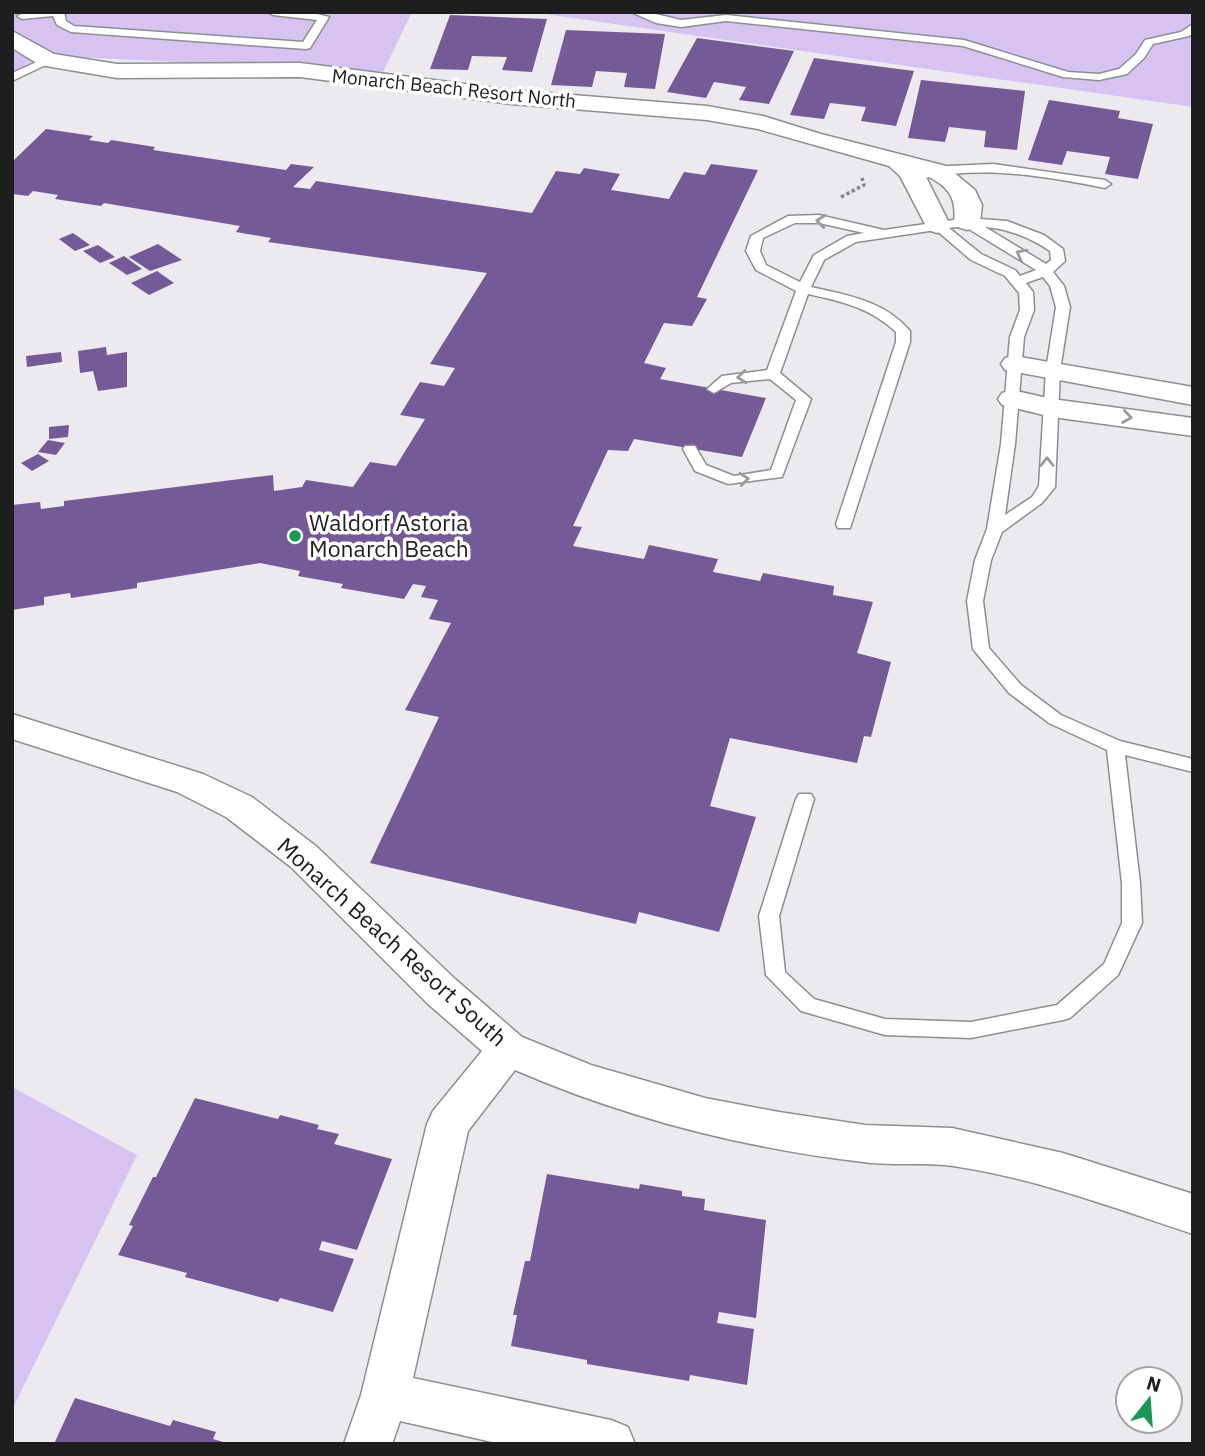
<svg xmlns="http://www.w3.org/2000/svg" width="1205" height="1456" font-family="'IBM Plex Sans',sans-serif">
<style>
.green{fill:#d6c3f2}
.building{fill:#755a98}
.lines{fill:none;stroke-linecap:round;stroke-linejoin:round}
.lane-casing{stroke:#8e8d90;stroke-width:3}
.street-casing{stroke:#8e8d90;stroke-width:3}
.path{stroke:#888789;stroke-width:3.5;stroke-dasharray:3.5 2.5;stroke-linecap:butt}
.lane{fill:#fff;fill-rule:evenodd}
.street{fill:#fff;fill-rule:evenodd}
.oneway{stroke:#9a9a9a}
.poi-dot{fill:#1a9754;stroke:#fff;stroke-width:2.5}
.labels{text-anchor:middle;stroke-width:7;stroke-linejoin:round;paint-order:stroke}
.far-street-label{font-size:19px;fill:#1e1e1f;stroke:#fff}
.poi-label{font-size:23px;fill:#1e1e1f;stroke:#fff;text-anchor:start}
.street-label{font-size:23px;fill:#1e1e1f;stroke:#fff}
</style>
<rect width="100%" height="100%" fill="#eceaee"/>
<!-- green -->
<g class="green">
<path d="M 12,12 L 412,12 L 383,72 L 54,56 L 12,73 Z"/>
<path d="M 531,12 L 1193,12 L 1193,107 Z"/>
<path d="M 12,1087 L 137,1155 L 12,1410 Z"/>
</g>
<!-- building -->
<g class="building">
<path d="M 450,15 L 547,19 L 532,72 L 502,70 L 507,57 L 472,56 L 468,70 L 430,69 Z"/>
<path d="M 566,30 L 665,34 L 655,89 L 624,87 L 627,73 L 596,71 L 592,87 L 551,85 Z"/>
<path d="M 697,38 L 794,51 L 769,104 L 739,100 L 746,87 L 714,82 L 706,98 L 667,92 Z"/>
<path d="M 814,58 L 914,71 L 896,126 L 861,121 L 866,107 L 830,103 L 824,119 L 790,115 Z"/>
<path d="M 921,80 L 1025,91 L 1017,150 L 984,147 L 986,131 L 949,127 L 945,142 L 908,138 Z"/>
<path d="M 1049,100 L 1120,111 L 1118,118 L 1153,124 L 1138,179 L 1105,174 L 1110,157 L 1067,151 L 1062,165 L 1028,160 Z"/>
<path d="M 46,129 L 93,136 L 89,140 L 108,143 L 111,140 L 155,147 L 153,150 L 286,170 L 291,164 L 314,167 L 293,187 L 310,189 L 316,181 L 532,213 L 556,171 L 580,174 L 584,168 L 620,174 L 611,190 L 669,199 L 684,172 L 705,175 L 711,164 L 758,170 L 697,297 L 707,299 L 692,326 L 664,323 L 644,363 L 666,368 L 660,379 L 766,398 L 742,457 L 634,439 L 628,451 L 608,450 L 573,526 L 582,527 L 573,546 L 644,559 L 649,545 L 718,559 L 713,572 L 760,581 L 763,573 L 834,586 L 833,595 L 873,602 L 857,653 L 891,662 L 871,737 L 864,736 L 857,763 L 730,738 L 710,806 L 756,817 L 719,932 L 639,912 L 636,924 L 370,863 L 439,717 L 405,710 L 451,623 L 429,619 L 438,600 L 421,597 L 426,586 L 413,584 L 404,599 L 341,588 L 343,584 L 298,576 L 300,571 L 260,563 L 137,583 L 137,588 L 71,598 L 70,593 L 44,597 L 44,605 L 12,610 L 12,505 L 40,502 L 41,509 L 64,506 L 64,501 L 273,475 L 274,491 L 302,487 L 306,480 L 353,487 L 370,462 L 396,466 L 425,419 L 400,415 L 420,382 L 444,386 L 455,368 L 430,364 L 487,273 L 268,242 L 271,238 L 236,232 L 240,226 L 104,203 L 101,206 L 55,199 L 58,195 L 33,191 L 28,196 L 12,194 L 12,162 Z"/>
<path d="M 73,233 L 90,245 L 75,251 L 59,239 Z"/>
<path d="M 158,244 L 182,260 L 150,271 L 129,257 Z"/>
<path d="M 98,245 L 115,257 L 100,263 L 83,251 Z"/>
<path d="M 124,256 L 142,269 L 127,275 L 109,263 Z"/>
<path d="M 157,271 L 174,283 L 149,295 L 131,283 Z"/>
<path d="M 106,347 L 107,355 L 127,352 L 127,387 L 98,391 L 93,371 L 80,373 L 78,351 Z"/>
<path d="M 61,352 L 62,362 L 27,367 L 26,356 Z"/>
<path d="M 69,425 L 68,437 L 49,439 L 49,427 Z"/>
<path d="M 48,440 L 65,443 L 56,455 L 38,452 Z"/>
<path d="M 38,454 L 49,461 L 32,471 L 21,463 Z"/>
<path d="M 195,1098 L 278,1119 L 280,1115 L 319,1125 L 317,1129 L 339,1134 L 334,1144 L 392,1159 L 357,1250 L 322,1241 L 319,1250 L 354,1259 L 333,1312 L 280,1298 L 278,1302 L 185,1277 L 187,1273 L 118,1255 L 133,1226 L 129,1225 L 153,1177 L 156,1177 Z"/>
<path d="M 547,1174 L 639,1189 L 640,1184 L 682,1191 L 682,1196 L 705,1199 L 704,1210 L 766,1220 L 756,1318 L 719,1312 L 717,1323 L 754,1329 L 747,1385 L 690,1375 L 689,1381 L 587,1364 L 587,1360 L 511,1346 L 517,1315 L 513,1315 L 525,1261 L 530,1261 Z"/>
<path d="M 75,1398 L 170,1426 L 173,1420 L 216,1432 L 213,1439 L 230,1444 L 54,1444 Z"/>
</g>
<g class="lines">
<defs>
<g id="lane">
<path d="M 64,12 L 66,21 L 74,26 L 303,42 L 317,20 L 273,15 L 268,12 L 309,12 L 329,17 L 310,48 L 306,49 L 71,32 L 57,25 L 53,16 L 22,19 L 17,16 L 26,12 Z"/>
<path d="M 631,12 L 647,12 L 681,20 L 726,15 L 964,40 L 1068,72 L 1099,74 L 1119,69 L 1136,54 L 1145,40 L 1181,32 L 1193,24 L 1193,33 L 1189,36 L 1153,44 L 1144,58 L 1127,74 L 1099,80 L 1063,77 L 963,46 L 726,21 L 681,27 L 656,23 Z"/>
<path d="M 48,57 L 52,58 L 52,62 L 12,81 L 12,73 Z"/>
<path d="M 993,164 L 1105,180 L 1111,184 L 1105,188 C 1044,176 987,166 925,178 L 919,174 L 948,166 Z"/>
<path d="M 819,215 L 884,230 L 967,218 L 1007,221 L 1044,235 L 1063,249 L 1065,261 L 1053,272 L 1064,286 L 1070,307 L 1060,370 L 1055,487 L 1042,503 L 1002,532 L 991,560 L 983,601 L 989,648 L 1021,685 L 1061,715 L 1120,741 L 1193,759 L 1193,772 L 1125,755 L 1140,883 L 1142,923 L 1118,975 L 1070,1018 L 1063,1020 L 971,1038 L 885,1035 L 801,1011 L 766,975 L 759,916 L 796,799 L 799,794 L 811,794 L 814,799 L 779,916 L 785,972 L 814,999 L 885,1019 L 971,1022 L 1057,1005 L 1104,964 L 1122,923 L 1122,883 L 1107,750 L 1049,723 L 1009,693 L 973,649 L 967,601 L 975,560 L 987,529 L 1001,444 L 1010,337 L 1020,310 L 1019,293 L 1005,276 L 971,260 L 936,230 L 856,242 L 824,260 L 811,287 C 847,295 885,301 910,331 L 910,342 L 850,528 L 838,528 L 836,524 L 896,342 L 896,332 C 869,307 843,302 808,294 L 780,373 L 811,399 L 782,477 L 728,484 L 695,471 L 683,449 L 685,446 L 695,446 L 706,465 L 734,476 L 771,470 L 796,400 L 770,379 L 731,383 L 714,393 L 707,389 L 722,376 L 767,370 L 796,291 L 756,270 L 746,251 L 751,236 L 788,216 ZM 795,223 L 819,223 L 864,233 L 847,236 L 814,255 L 800,282 L 766,265 L 760,251 L 763,238 ZM 964,226 L 1036,270 L 1020,276 L 1015,270 L 981,254 L 949,228 ZM 985,227 C 1009,229 1029,237 1050,251 L 1051,260 L 1046,264 ZM 1043,277 L 1050,286 L 1056,307 L 1046,370 L 1039,486 L 1032,497 L 1005,515 L 1015,444 L 1024,337 L 1034,310 L 1033,292 L 1026,283 Z"/>
</g>
<g id="street">
<path d="M 12,31 L 54,54 L 117,64 L 300,63 L 512,90 L 707,106 L 763,116 L 821,134 L 946,166 L 975,190 L 982,205 L 980,222 L 976,227 L 967,230 L 958,227 L 954,222 C 957,197 948,186 925,175 L 950,225 L 946,230 L 937,233 L 928,230 L 900,176 L 889,166 L 758,129 L 707,120 L 512,104 L 300,77 L 117,78 L 40,65 L 12,48 Z"/>
<path d="M 1015,356 L 1193,387 L 1193,405 L 1005,370 L 1001,364 L 1005,358 Z"/>
<path d="M 1012,390 L 1052,399 L 1193,418 L 1193,436 L 1052,417 L 1002,405 L 998,399 L 1002,393 Z"/>
<path d="M 12,714 L 203,774 L 252,797 L 317,847 L 455,979 L 522,1037 L 591,1065 L 705,1098 L 779,1112 L 865,1125 L 952,1128 L 1063,1153 L 1193,1194 L 1193,1234 C 1114,1208 1035,1178 953,1166 C 923,1162 893,1166 863,1162 C 744,1148 626,1118 515,1070 L 468,1131 L 413,1378 L 611,1420 L 628,1427 L 635,1444 L 501,1444 L 400,1421 L 392,1444 L 344,1444 L 361,1395 L 427,1124 L 433,1111 L 482,1051 L 427,1003 L 291,867 L 226,817 L 177,792 L 12,739 Z"/>
</g>
</defs>
<!-- lane casing -->
<use href="#lane" class="lane-casing"/>
<!-- street casing -->
<use href="#street" class="street-casing"/>
<!-- path -->
<path class="path" d="M 841,197 L 864,185 L 862,178"/>
<!-- lane -->
<use href="#lane" class="lane"/>
<!-- street -->
<use href="#street" class="street"/>
</g>
<!-- one-way arrows -->
<defs><path id="oneway-chevron" d="M-2-3.5L2.5 0L-2 3.5" fill="none" stroke-width="1.6" stroke-linecap="round" stroke-linejoin="round" transform="scale(1.75)"/></defs>
<g class="oneway">
<use href="#oneway-chevron" transform="translate(821 221) rotate(-173)"/>
<use href="#oneway-chevron" transform="translate(1021 254) rotate(-152)"/>
<use href="#oneway-chevron" transform="translate(742 377) rotate(174)"/>
<use href="#oneway-chevron" transform="translate(1127 417) rotate(8)"/>
<use href="#oneway-chevron" transform="translate(1047 462) rotate(-90)"/>
<use href="#oneway-chevron" transform="translate(744 479) rotate(-7)"/>
</g>
<!-- markers -->
<circle class="poi-dot" cx="295" cy="536" r="7"/>
<g class="labels">
<!-- far-street labels -->
<g class="far-street-label">
<text transform="translate(454 88) rotate(6)" y="7">Monarch Beach Resort North</text>
</g>
<!-- poi labels -->
<g class="poi-label">
<text x="309" y="531">Waldorf Astoria<tspan x="309" dy="26">Monarch Beach</tspan></text>
</g>
<!-- street labels -->
<g class="street-label">
<text transform="translate(392 942) rotate(42)" y="8">Monarch Beach Resort South</text>
</g>
</g>
<!-- border -->
<rect width="1205" height="1456" fill="none" stroke="#1e1e1f" stroke-width="28"/>
<!-- north arrow -->
<g transform="translate(1149 1400) rotate(17)"><circle r="33" fill="#ffffff" stroke="#a5a5a5" stroke-width="2"/>
<path d="M0-5L12 26L0 18L-12 26Z" fill="#1a9754"/>
<text y="-10" font-size="19" font-weight="bold" text-anchor="middle" fill="#1e1e1f">N</text>
</g>
</svg>
